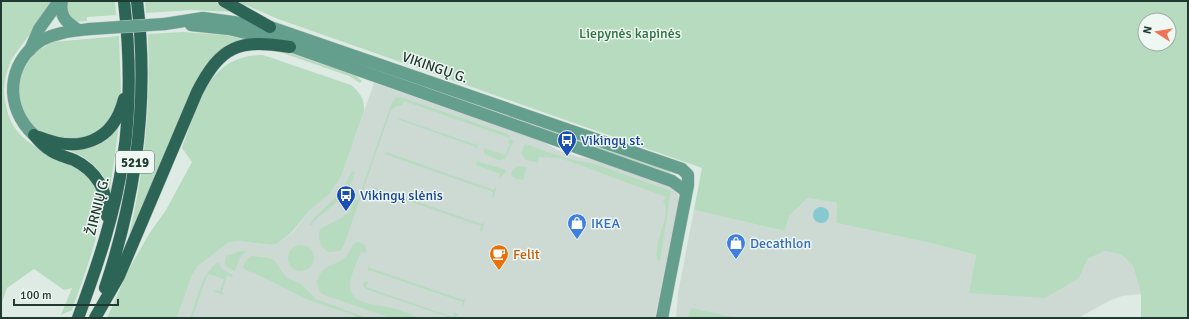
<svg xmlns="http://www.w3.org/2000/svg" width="1189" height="319" font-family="Signika,sans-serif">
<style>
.built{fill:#cddad3}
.green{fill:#b7dbbf;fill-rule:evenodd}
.water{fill:#86c9cf}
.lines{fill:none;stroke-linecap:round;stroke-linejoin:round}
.primary-casing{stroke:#bcc4c1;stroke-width:13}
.highway-casing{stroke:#bcc4c1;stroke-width:13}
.primary{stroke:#639f8c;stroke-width:12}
.highway{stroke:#2c6556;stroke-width:12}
.primary-bridge-casing{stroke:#bcc4c1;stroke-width:13;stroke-linecap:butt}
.primary-bridge{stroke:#639f8c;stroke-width:12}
.labels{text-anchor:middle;stroke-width:3;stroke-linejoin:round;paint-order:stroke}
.shield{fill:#eff7f2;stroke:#5e726b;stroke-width:1}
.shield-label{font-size:13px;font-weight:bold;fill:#203931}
.park-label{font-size:14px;fill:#2b7041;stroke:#eff7f2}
.street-label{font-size:14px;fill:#203931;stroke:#eff7f2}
.transit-label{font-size:14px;fill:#164399;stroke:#eff7f2;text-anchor:start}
.shop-label{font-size:14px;fill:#366cbe;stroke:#eff7f2;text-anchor:start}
.food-label{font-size:14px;fill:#c56008;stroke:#eff7f2;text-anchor:start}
</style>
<rect width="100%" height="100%" fill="#deeae4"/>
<!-- built -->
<g class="built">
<path d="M 374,83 L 540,140 L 557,150 L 578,157 L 596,160 L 674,188 L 677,192 L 679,199 L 655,318 L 177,318 L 192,275 L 198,266 L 228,243 L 239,241 L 270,245 L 277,244 L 293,232 L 309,211 L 335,186 L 341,177 Z"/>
<path d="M 808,198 L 837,203 L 836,223 L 930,243 L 976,255 L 970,293 L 1079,278 L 1088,259 L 1105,251 L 1122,255 L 1133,266 L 1141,294 L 1122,296 L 1109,301 L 1078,318 L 676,318 L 678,293 L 694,210 L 785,231 L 789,216 Z"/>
</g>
<!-- green -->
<g class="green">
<path d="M 1,1 L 54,1 L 13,57 C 5,73 2,88 6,105 C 17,165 89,149 101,198 C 106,219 80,288 72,310 L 61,315 L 72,288 L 64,290 L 34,269 L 7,288 L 1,305 Z"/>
<path d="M 65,1 L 115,1 L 116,15 L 87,17 L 87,21 L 77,22 L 66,15 Z"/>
<path d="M 145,1 L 214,1 L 234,12 L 191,10 L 146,13 Z"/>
<path d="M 232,1 L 1188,1 L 1188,318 L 1141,318 L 1141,294 L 1133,266 L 1122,255 L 1105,251 L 1088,259 L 1079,278 L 1045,298 L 969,293 L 976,255 L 930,243 L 836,223 L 837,203 L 808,198 L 789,216 L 785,231 L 694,210 L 702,168 L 278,19 L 246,5 L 239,5 ZM 1145,20 L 1169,20 L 1169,44 L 1145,44 Z"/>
<path d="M 183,32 L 224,35 L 251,40 L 209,62 L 201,73 L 125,252 C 144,178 151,110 148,34 Z"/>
<path d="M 119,36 L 121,94 L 119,104 L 103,129 L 76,141 L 42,134 L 28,121 L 20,104 L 19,85 L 21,74 L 30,59 L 37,51 L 53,42 Z"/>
<path d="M 275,48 L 356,76 L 362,81 L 360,83 L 349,76 L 274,50 Z"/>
<path d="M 263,55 L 351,85 C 360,92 365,100 364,111 L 341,177 L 330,193 L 309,211 L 292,232 L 277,244 L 270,245 L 239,241 L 228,243 L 198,266 L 192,275 L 177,318 L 107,318 L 129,269 L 149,234 L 166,210 L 192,162 L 182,148 C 199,105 207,55 263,55 Z"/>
<path d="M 397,97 L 404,98 L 508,134 L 510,138 L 404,101 L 402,106 L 396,106 L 391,110 L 344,245 L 340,251 L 328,252 C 320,246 317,238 320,229 L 343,217 L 350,211 L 354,200 L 358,200 L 392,102 Z"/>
<path d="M 399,113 L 398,118 L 477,145 L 479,140 L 476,151 L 476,147 L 397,119 L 395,124 Z"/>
<path d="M 119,124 L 110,190 C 103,170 89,158 69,150 L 74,150 Z"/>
<path d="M 543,125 L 671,170 L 670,173 L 542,129 Z"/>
<path d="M 510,139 L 513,140 L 513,142 L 505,159 L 499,160 L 484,154 L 484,148 L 505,155 L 510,144 L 508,143 Z"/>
<path d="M 525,144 L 569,159 L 595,164 L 671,191 L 660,261 L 657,259 C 653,242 673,213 663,201 L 666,197 L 560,158 L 539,157 L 538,163 L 526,160 L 521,153 Z"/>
<path d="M 387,147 L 386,152 L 494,190 L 497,185 L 494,197 L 492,197 L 493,192 L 385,154 L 383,159 Z"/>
<path d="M 477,161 L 506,170 L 506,172 L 499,179 L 500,174 L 476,165 Z"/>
<path d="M 517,166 L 527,167 L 523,180 L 514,178 L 511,175 L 512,171 Z"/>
<path d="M 352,171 L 355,172 C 350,191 340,200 325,212 C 320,216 315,219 312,225 L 310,225 L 314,218 L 340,193 Z"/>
<path d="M 375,182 L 374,187 L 482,224 L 485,220 L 482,231 L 480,231 L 481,226 L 373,189 L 371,193 Z"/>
<path d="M 359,242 L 364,244 L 366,249 L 366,253 L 361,252 C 357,262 351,274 350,284 C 349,305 374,304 388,307 C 399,309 410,314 420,318 L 391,318 L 324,295 L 319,291 L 317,282 C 322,262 338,267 347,255 C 352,250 350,243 359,242 Z"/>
<circle cx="301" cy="258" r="13"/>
<path d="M 241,251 L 246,251 L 239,259 L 235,271 L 227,267 L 225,263 L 226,256 Z"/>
<path d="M 252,256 L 268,258 L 274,260 L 286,277 L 301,284 L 316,299 L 367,318 L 355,318 L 356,316 L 306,299 L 267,279 L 246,270 L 243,267 L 247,259 Z"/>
<path d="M 218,262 L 223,270 L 233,275 L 232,277 L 227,275 L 222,292 L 226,295 L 214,292 L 215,290 L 220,291 L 224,279 L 208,274 L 192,318 L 190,318 C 197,299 201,274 218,262 Z"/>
<path d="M 370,263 L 370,268 L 463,300 L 466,296 L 463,307 L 462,307 L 463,302 L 369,270 L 367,274 Z"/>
<path d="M 365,281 L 368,282 L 366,287 L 453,317 L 454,312 L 459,315 L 454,317 L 448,317 L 366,289 L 363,285 Z"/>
<path d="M 691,308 L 732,317 L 731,318 L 688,318 Z"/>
</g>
<!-- water -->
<circle class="water" cx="821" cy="215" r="8"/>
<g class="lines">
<defs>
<g id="primary">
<path d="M 62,1 C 59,16 66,22 78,30"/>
<path d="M 165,24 L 203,18 L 270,27 L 682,169 L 688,175 L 688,185 L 662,318"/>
<path d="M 191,25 L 229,29 L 268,38 L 672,181 L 683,189 L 686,193"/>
<path d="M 30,50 L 39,29 L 59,1"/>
<path d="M 34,135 C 4,108 6,62 42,40 C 57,32 73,31 90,29"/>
</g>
<g id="highway">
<path d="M 224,1 L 270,27"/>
<path d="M 34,135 C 39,141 44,147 50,150 C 57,155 66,157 74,160 C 95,170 109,191 107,216"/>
<path d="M 39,137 C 78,153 113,143 124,99"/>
<path d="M 105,288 C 136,196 149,98 137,1"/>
<path d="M 78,318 C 97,267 115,214 123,159 C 131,108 130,53 124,1"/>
<path d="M 95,318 L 119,276 L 197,92 C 221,45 239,39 290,47"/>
</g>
</defs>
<!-- primary casing -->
<use href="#primary" class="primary-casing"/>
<!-- highway casing -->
<use href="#highway" class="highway-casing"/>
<!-- primary -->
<use href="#primary" class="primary"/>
<!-- highway -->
<use href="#highway" class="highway"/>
<defs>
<path id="primary-bridge" d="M 90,29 L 165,24"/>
</defs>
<!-- primary-bridge casing -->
<use href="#primary-bridge" class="primary-bridge-casing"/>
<!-- primary-bridge -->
<use href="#primary-bridge" class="primary-bridge"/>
</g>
<!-- icons -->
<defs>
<symbol id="bus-pin" viewBox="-11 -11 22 30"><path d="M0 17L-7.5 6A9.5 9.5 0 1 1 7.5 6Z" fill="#1a4fb4" stroke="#eff7f2"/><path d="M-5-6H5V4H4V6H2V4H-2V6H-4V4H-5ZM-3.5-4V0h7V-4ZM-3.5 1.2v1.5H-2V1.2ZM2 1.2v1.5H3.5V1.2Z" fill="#fff"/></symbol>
<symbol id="shop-pin" viewBox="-11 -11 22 30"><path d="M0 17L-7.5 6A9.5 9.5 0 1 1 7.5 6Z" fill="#3f7fe0" stroke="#eff7f2"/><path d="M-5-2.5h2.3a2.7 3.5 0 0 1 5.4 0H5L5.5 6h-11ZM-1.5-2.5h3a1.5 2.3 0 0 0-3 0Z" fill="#fff"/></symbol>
<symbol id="cafe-pin" viewBox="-11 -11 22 30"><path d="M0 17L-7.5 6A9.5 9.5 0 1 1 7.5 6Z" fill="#e8710a" stroke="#eff7f2"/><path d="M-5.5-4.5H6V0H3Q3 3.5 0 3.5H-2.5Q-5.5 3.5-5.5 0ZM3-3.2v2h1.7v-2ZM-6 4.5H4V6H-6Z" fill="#fff"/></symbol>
</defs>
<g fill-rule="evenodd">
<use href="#bus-pin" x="556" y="129" width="22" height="30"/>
<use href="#bus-pin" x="335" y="184" width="22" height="30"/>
<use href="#shop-pin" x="566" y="212" width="22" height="30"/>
<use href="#shop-pin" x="725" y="232" width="22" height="30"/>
<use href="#cafe-pin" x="488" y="243" width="22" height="30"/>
</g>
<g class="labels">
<!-- shield labels -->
<rect class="shield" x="116" y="151" width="38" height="22" rx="3"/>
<g class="shield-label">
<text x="135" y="167">5219</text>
</g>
<!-- park labels -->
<g class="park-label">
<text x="630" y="38">Liepynės kapinės</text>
</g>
<!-- street labels -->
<g class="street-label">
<text transform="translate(435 67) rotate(19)" y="5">VIKINGŲ G.</text>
<text transform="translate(97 206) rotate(-76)" y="5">ŽIRNIŲ G.</text>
</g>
<!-- transit labels -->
<g class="transit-label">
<text x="581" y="145">Vikingų st.</text>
<text x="360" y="200">Vikingų slėnis</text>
</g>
<!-- shop labels -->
<g class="shop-label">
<text x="591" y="228">IKEA</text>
<text x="750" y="248">Decathlon</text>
</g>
<!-- food labels -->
<g class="food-label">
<text x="513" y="259">Felit</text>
</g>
</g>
<!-- border -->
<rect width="1189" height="319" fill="none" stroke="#203931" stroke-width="4"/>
<!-- north arrow -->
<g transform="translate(1157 32) rotate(282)"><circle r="19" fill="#eff7f2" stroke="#9caba5"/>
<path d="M0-3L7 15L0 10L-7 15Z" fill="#f17256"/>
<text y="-6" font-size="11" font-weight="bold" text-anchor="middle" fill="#203931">N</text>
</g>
<!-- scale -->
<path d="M14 299v6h104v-6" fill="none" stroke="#203931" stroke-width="2"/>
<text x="20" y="299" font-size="12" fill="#203931" stroke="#eff7f2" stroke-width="3" paint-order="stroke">100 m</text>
</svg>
